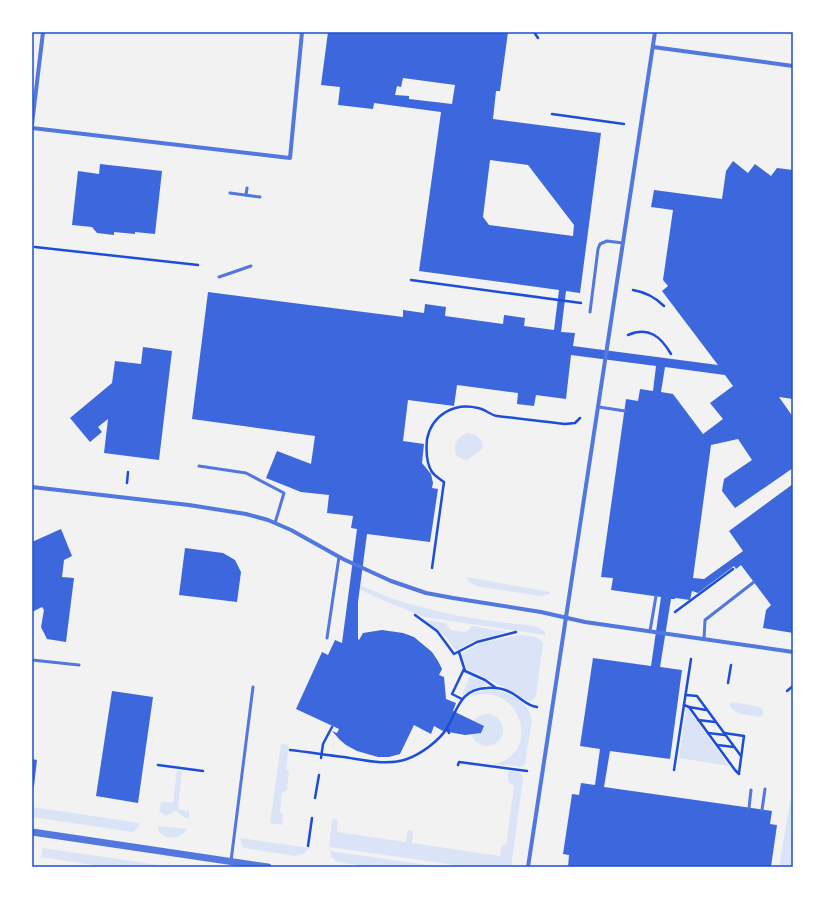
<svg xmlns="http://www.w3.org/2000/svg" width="825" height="899" font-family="'PT Sans Narrow',sans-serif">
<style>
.green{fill:#dbe4f7}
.building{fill:#3d67dc;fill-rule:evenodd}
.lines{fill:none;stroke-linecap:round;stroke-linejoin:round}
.path{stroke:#1d4ed8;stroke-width:2.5}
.service{stroke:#5277de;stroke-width:3}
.minor{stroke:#5277de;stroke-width:4}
.tertiary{stroke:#5277de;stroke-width:7}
.neatline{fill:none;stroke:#1d4ed8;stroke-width:1.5}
</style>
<rect width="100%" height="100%" fill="#f2f2f2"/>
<!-- green -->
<g class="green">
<path d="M 468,433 C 477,434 482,439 483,448 L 466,461 L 457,456 C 452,446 457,436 468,433 Z"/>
<path d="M 466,577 L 550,592 L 550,594 L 539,596 L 476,586 L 469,582 Z"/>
<path d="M 353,582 C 377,593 400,602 425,608 C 461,618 497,622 534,626 L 541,629 L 545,632 L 545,635 L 424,617 L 373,596 L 350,584 Z"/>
<path d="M 425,620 L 446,623 L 450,630 L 466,632 L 472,626 L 507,632 L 472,642 L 456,651 L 446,637 Z"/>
<path d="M 520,635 C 529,636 540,635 543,645 L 536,696 C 534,699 532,701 529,701 C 524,701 520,695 515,693 C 499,684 483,677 467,669 L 461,654 L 481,643 Z"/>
<path d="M 470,676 L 486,683 L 486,686 L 477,688 L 462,695 Z"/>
<path d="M 486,690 C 505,689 528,699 532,720 L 525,763 L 522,767 L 495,764 C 544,752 519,678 469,697 L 475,693 Z"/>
<path d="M 733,702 L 760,707 L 764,711 L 763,715 L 760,717 C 750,715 733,715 729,704 Z"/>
<path d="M 686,709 L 688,709 L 729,766 L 679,758 Z"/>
<circle cx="487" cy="730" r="16"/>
<path d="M 281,744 L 289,745 L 286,769 L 289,772 L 287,790 L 282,793 L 280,812 L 283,815 L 282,825 L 270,823 Z"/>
<path d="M 177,770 L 182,771 L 178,809 L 189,811 L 189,818 C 183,819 181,813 175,811 L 166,816 L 162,813 L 159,812 L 161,802 L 173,802 Z"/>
<path d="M 508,771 C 517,771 522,771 523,780 L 511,867 L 469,867 L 329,847 L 332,820 L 334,818 L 338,821 L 337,832 L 406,842 L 407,833 L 409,830 L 411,830 L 413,833 L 412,843 L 500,856 L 501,847 L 506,844 L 514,786 L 508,782 Z"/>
<path d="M 790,802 L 793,805 L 793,852 L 791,867 L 779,867 Z"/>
<path d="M 32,807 L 140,823 L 136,830 L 132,832 L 32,817 Z"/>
<path d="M 157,826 L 187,829 C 181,839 167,841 159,832 Z"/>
<path d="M 240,838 L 309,848 L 303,854 L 296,856 L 244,848 L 242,845 Z"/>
<path d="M 43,848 L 173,867 L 106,867 L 41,857 Z"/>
<path d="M 330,851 L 442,867 L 371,867 L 337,862 L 332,857 Z"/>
</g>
<!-- building -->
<g class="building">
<path d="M 328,32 L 508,32 L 500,91 L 496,91 L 493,119 L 601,133 L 580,293 L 566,291 L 561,332 L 575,333 L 573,346 L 718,365 L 662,291 L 668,286 L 663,280 L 673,210 L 651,207 L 654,190 L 722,199 L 726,171 L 733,161 L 748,173 L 755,164 L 771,176 L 777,168 L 793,170 L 793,271 L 792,280 L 793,281 L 793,399 L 779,397 L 793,417 L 793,468 L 735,508 L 722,491 L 724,479 L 752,460 L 738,439 L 711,445 L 693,578 L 704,579 L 743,551 L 729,531 L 793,484 L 793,633 L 763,628 L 766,610 L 771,605 L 741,565 L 736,569 L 734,566 L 698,593 L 692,591 L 690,600 L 675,598 L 675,599 L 671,599 L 660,667 L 682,670 L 670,759 L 610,751 L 604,787 L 772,811 L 770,824 L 777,825 L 771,867 L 568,867 L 569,855 L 563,854 L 572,794 L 579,795 L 581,783 L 595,785 L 600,749 L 580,746 L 593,658 L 651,666 L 661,597 L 611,590 L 613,578 L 601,577 L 626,399 L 638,401 L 640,389 L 653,391 L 656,366 L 571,355 L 566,399 L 536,395 L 534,406 L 517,404 L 518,393 L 457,385 L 454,406 L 408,400 L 403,441 L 424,444 L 422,463 L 431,474 L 433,483 L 432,488 L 438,489 L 430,542 L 367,534 L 358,602 L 358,639 L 359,640 L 363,633 L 382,630 L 403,633 L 414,637 L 432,652 L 438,661 L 442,669 L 439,675 L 444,677 L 446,699 L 456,703 L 453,711 L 484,726 L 481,733 L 465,735 L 443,731 L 434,726 L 431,734 L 414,725 L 400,754 L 389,757 L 378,757 L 357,751 L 346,745 L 340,740 L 332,731 L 337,733 L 339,729 L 296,709 L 322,652 L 328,655 L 335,640 L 342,643 L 357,529 L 351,528 L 353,516 L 327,513 L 329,495 L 301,492 L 266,478 L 277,451 L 311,464 L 315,436 L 192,419 L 208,292 L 403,317 L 403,310 L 424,313 L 425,304 L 446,307 L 445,316 L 503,324 L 504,315 L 525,318 L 524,326 L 554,330 L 559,290 L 419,271 L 441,112 L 374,103 L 373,109 L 338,105 L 340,87 L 321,85 ZM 403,78 L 455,85 L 452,104 L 409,99 L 409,96 L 395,95 L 397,86 L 401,87 ZM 490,160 L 528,165 L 574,225 L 573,236 L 489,225 L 483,217 ZM 665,367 L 725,375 L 733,386 L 710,403 L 723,419 L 703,434 L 673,394 L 661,392 Z"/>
<path d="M 100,164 L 162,171 L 155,234 L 135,232 L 135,234 L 114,232 L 114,235 L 97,233 L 92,227 L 72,225 L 78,171 L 99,174 Z"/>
<path d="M 143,347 L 172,351 L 159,460 L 104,453 L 108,419 L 98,427 L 102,432 L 90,442 L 70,418 L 112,383 L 115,361 L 141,364 Z"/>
<path d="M 61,529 L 72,556 L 64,560 L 62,577 L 74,578 L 66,642 L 47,639 L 41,627 L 44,610 L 42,607 L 32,612 L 32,542 Z"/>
<path d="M 185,548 L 223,553 L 235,560 L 241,572 L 237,602 L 179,595 Z"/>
<path d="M 112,691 L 153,697 L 138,803 L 96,796 Z"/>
<path d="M 32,759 L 37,760 L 34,786 L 32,789 Z"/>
</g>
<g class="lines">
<!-- path -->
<g class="path">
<path d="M 534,32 L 538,38"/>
<path d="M 552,114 L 624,124"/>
<path d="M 35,247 L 198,265"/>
<path d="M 411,280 L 581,303"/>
<path d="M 633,290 C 645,292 655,297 664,306"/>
<path d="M 628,335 C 649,326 661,337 671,354"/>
<path d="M 127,483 L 128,472"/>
<path d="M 432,568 L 444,482 C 440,479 435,476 432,472 C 426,463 426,450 427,439 C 432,415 454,402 478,408 C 485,409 490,415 497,416 C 520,419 542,421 565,424 L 575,423 L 580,418"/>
<path d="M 675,612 L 733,569"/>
<path d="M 415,615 L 437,631 L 454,654 L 477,642 L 516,632"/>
<path d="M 459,652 L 465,671 L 485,680 L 496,688"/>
<path d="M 728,683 L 731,665"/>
<path d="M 787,691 L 793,686"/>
<path d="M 686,695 L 697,696 L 741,756"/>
<path d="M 462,699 L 452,694 L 464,669"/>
<path d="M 684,705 L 689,707 L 735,770 L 739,774"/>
<path d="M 689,707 L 706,710"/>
<path d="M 698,720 L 715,722"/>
<path d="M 447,728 L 449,733"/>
<path d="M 708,733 L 725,735"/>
<path d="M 724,733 L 744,736 L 739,773"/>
<path d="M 717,745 L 734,747"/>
<path d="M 290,750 C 308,752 326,755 344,757 C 364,760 387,766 407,759 C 421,754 439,741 447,728 C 458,709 460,689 487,688 C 499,687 509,690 518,697 C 525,702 529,706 537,707"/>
<path d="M 321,758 L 323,744 L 332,727"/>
<path d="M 158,765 L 203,771"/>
<path d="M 458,765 L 459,762 L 527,771"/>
<path d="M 674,770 L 691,659"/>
<path d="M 315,798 L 319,775"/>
<path d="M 308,846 L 312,818"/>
</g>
<!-- service -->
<g class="service">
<path d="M 230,193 L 260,197"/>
<path d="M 246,195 L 247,188"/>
<path d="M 219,277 L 251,266"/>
<path d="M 590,312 L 598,249 L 600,244 L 607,241 L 623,243"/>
<path d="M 599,407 L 625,411"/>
<path d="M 199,466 L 246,473 L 284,493 L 275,523"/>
<path d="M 650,631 L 656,596"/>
<path d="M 327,638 L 339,557"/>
<path d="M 704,639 L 705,620 L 754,582"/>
<path d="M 32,660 L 79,665"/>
<path d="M 749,808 L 751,790"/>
<path d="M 762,810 L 765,789"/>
<path d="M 231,861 L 253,687"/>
</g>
<!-- minor -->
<g class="minor">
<path d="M 653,47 L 793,66"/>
<path d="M 32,124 L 43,32"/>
<path d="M 32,128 L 290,158 L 302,32"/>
<path d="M 32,487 L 189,505 L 246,514 L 268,520 L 291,530 L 343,559 L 391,581 L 426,593 L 453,598 L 541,612 L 585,622 L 793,652"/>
<path d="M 528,867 L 655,32"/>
</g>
<!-- tertiary -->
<path class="tertiary" d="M 32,832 L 268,867"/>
</g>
<!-- border -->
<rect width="825" height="899" fill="none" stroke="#ffffff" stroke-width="66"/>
<rect x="33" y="33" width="759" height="833" class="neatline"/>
</svg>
